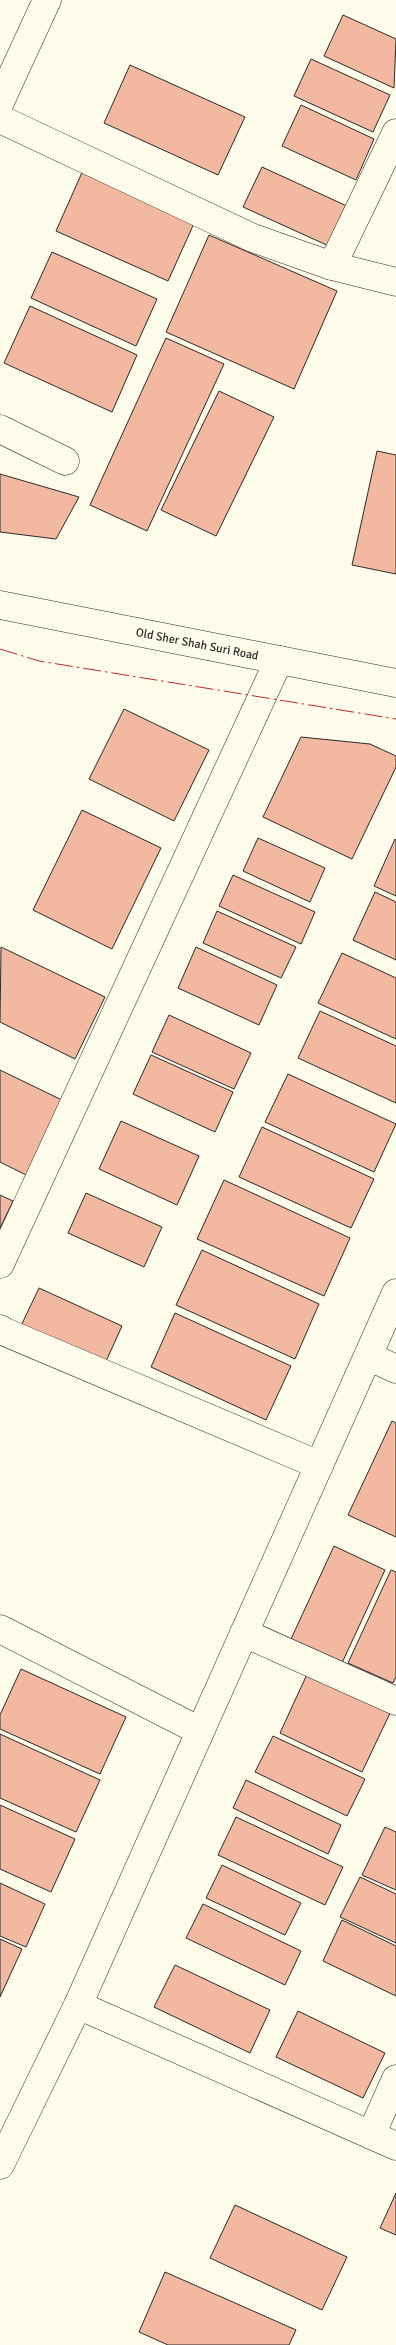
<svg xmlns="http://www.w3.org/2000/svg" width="396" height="2345" font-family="Signika,sans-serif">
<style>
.building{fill:#f2b8a0;stroke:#2b2b2b}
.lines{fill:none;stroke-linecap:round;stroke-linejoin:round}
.minor-casing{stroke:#2b2b2b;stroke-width:29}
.minor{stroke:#fdfbea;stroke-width:28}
.power{stroke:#c62828;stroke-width:1;stroke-dasharray:18 4 2.5 4;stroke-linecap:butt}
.labels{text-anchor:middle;stroke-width:4;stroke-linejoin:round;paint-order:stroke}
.street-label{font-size:12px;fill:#2b2b2b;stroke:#fdfbea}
</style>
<rect width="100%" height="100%" fill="#fdfbea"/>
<!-- building -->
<g class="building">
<path d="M 343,15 L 396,39 L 394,88 L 324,56 Z"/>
<path d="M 311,59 L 390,95 L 373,132 L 294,96 Z"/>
<path d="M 130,65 L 245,117 L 218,175 L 104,123 Z"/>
<path d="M 301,105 L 374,139 L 356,180 L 282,146 Z"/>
<path d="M 262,167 L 349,207 L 331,247 L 243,207 Z"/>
<path d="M 84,168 L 196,219 L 168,281 L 56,231 Z"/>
<path d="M 209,235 L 337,291 L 294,389 L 166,332 Z"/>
<path d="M 52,252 L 157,299 L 136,346 L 31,298 Z"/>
<path d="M 30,306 L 137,355 L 112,412 L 4,363 Z"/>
<path d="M 166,338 L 224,364 L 147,531 L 90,505 Z"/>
<path d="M 219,391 L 274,417 L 216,536 L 161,510 Z"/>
<path d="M 377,451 L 396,455 L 396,574 L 352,565 Z"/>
<path d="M 0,474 L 79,497 L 56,539 L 0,532 Z"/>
<path d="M 124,709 L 209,750 L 174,821 L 89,779 Z"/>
<path d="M 301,737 L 370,744 L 396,756 L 396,767 L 352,859 L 263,817 Z"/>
<path d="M 82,810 L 161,848 L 112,949 L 33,910 Z"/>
<path d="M 258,838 L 325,868 L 310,902 L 243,871 Z"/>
<path d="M 395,839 L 396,840 L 396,896 L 374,886 Z"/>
<path d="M 233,875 L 315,912 L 301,944 L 219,906 Z"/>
<path d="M 375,892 L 396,902 L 396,960 L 353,940 Z"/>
<path d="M 217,911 L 296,947 L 281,978 L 203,943 Z"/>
<path d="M 1,947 L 105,997 L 75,1059 L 0,1022 Z"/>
<path d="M 196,947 L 277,985 L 259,1025 L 178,988 Z"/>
<path d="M 342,953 L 396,978 L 396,1039 L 318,1003 Z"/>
<path d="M 320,1011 L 396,1046 L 396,1103 L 298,1058 Z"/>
<path d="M 169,1015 L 251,1053 L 234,1089 L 152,1052 Z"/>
<path d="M 151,1055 L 233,1092 L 215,1132 L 133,1094 Z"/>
<path d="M 0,1070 L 64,1101 L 28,1176 L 0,1162 Z"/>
<path d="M 288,1074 L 396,1124 L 374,1172 L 265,1122 Z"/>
<path d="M 121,1121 L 199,1156 L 177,1205 L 99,1169 Z"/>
<path d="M 262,1127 L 374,1179 L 351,1228 L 239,1177 Z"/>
<path d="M 224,1180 L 350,1238 L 324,1296 L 197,1239 Z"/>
<path d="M 86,1193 L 162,1227 L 144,1267 L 68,1233 Z"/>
<path d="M 0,1195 L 13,1201 L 0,1228 Z"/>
<path d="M 202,1250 L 319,1304 L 295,1359 L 176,1305 Z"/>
<path d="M 39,1288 L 122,1326 L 103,1368 L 19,1330 Z"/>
<path d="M 175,1313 L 291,1366 L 266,1420 L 151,1367 Z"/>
<path d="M 392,1421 L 396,1423 L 396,1537 L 348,1515 Z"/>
<path d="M 334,1546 L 385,1570 L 342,1663 L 291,1639 Z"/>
<path d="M 391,1570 L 396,1572 L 396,1677 L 393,1683 L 348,1663 Z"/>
<path d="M 21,1669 L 126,1717 L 100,1774 L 0,1729 L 0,1715 Z"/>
<path d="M 309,1670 L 392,1709 L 362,1772 L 280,1733 Z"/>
<path d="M 0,1734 L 100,1780 L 76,1832 L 0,1798 Z"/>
<path d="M 273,1736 L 365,1779 L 347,1816 L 255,1772 Z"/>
<path d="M 246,1780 L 341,1825 L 328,1854 L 233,1808 Z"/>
<path d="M 0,1805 L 75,1839 L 51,1892 L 0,1869 Z"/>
<path d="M 236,1817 L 343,1867 L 325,1905 L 218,1855 Z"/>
<path d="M 385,1827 L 396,1832 L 396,1890 L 362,1875 Z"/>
<path d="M 222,1865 L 301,1903 L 285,1935 L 206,1898 Z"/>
<path d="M 360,1877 L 396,1894 L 396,1943 L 340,1917 Z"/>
<path d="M 0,1883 L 45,1904 L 26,1947 L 0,1936 Z"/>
<path d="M 203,1904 L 301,1951 L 285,1985 L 186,1938 Z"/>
<path d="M 342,1920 L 396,1946 L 396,1996 L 323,1961 Z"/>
<path d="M 0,1939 L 22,1949 L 0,1997 Z"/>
<path d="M 175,1965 L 270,2010 L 250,2053 L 154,2007 Z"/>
<path d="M 298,2011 L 385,2053 L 363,2098 L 276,2057 Z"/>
<path d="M 396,2193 L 396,2235 L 380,2228 Z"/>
<path d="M 235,2205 L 347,2257 L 322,2310 L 210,2258 Z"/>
<path d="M 165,2272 L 296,2330 L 289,2345 L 168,2345 L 139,2332 Z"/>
</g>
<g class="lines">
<defs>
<g id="minor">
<path d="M 0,102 L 47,0"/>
<path d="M 0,119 L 253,238 L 332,266 L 396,282"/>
<path d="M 332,266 L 396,133"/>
<path d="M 0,429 L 65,461"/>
<path id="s1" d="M 0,605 L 396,683"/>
<path d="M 0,1264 L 279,660"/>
<path d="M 0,1329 L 5,1332 L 319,1465"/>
<path d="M 368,1356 L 396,1369"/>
<path d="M 0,1629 L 200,1731"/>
<path d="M 244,1633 L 396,1701"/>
<path d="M 78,2005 L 396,2146"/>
<path d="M 371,2135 L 396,2079"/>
<path d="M 0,2165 L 78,2005 L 396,1293"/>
</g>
</defs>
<!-- minor casing -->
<use href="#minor" class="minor-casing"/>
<!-- minor -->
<use href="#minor" class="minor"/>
<!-- power -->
<path class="power" d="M 0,649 L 39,661 L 396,719"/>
</g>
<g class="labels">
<!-- street labels -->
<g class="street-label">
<text dy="4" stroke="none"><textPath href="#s1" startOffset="201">Old Sher Shah Suri Road</textPath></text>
</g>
</g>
</svg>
